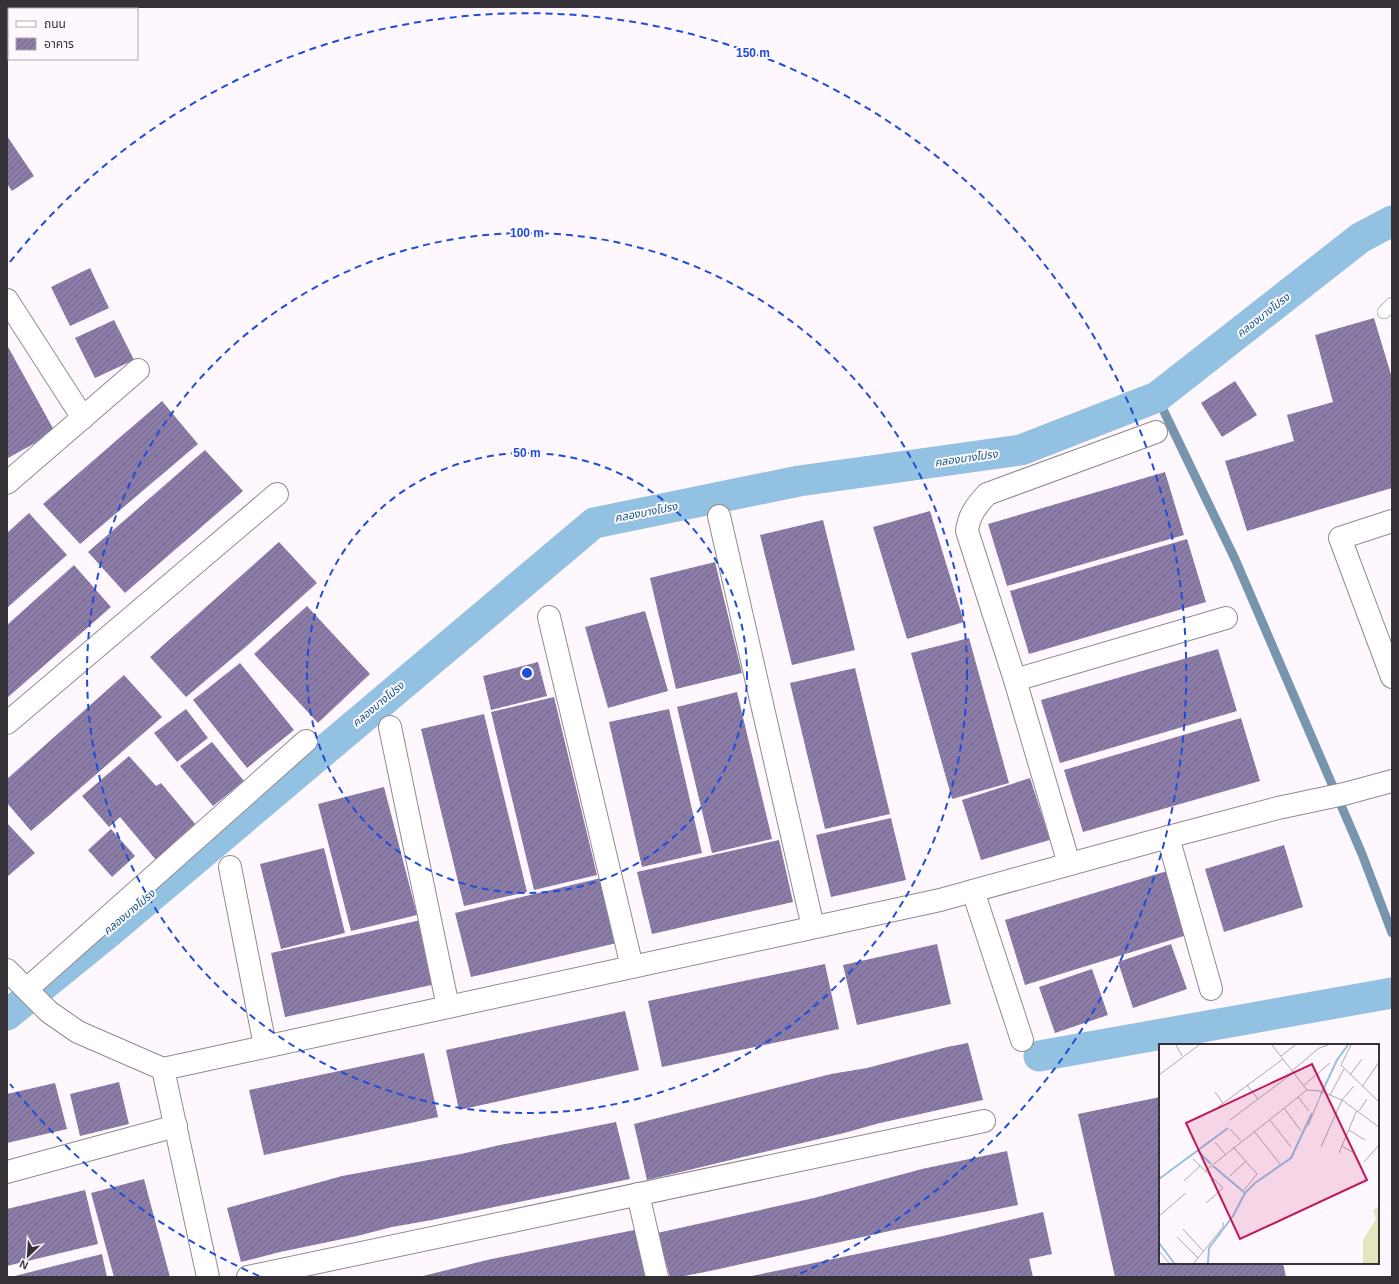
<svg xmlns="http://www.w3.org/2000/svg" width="1399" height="1284" font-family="Helvetica,'Noto Sans Thai',sans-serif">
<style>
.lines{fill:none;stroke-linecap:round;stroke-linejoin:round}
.stream{stroke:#7796ae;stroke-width:9}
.canal{stroke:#93c1e2;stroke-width:31}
.building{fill:url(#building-hatch)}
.service-casing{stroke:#938893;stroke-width:14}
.minor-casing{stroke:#938893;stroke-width:24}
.service{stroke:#fff;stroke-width:13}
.minor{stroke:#fff;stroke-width:22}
.ring{fill:none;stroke:#1d4ed8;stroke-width:2;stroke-dasharray:7 5}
.labels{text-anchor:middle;stroke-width:4;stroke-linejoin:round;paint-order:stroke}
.water-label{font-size:11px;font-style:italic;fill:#0b5a85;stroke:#fff7fe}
.inset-river{fill:none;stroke:#93c1e2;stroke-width:2}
.inset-road{fill:none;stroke:#afa8ae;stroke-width:1}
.view{fill:#c2185b;fill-opacity:0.15;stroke:#c2185b;stroke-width:2}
.inset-edge{fill:none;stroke:#363136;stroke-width:2}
.centre{fill:#1d4ed8;stroke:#fff7fe;stroke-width:2}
.ring-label{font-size:12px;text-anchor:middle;font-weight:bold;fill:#1d4ed8;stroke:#fff7fe;stroke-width:4;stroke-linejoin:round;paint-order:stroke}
</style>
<defs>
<pattern id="building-hatch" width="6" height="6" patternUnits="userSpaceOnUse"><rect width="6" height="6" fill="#8c7ca8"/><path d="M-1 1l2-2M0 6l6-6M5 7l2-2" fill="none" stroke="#73668a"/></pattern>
</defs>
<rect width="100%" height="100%" fill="#fff7fe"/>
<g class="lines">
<!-- stream -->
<path class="stream" d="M 1157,397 L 1235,559 L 1362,854 L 1392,933"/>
<!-- canal -->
<g class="canal">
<path d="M 7,1015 L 108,933 L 594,523 L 799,481 L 1021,450 L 1157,397 L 1360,238 L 1392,221"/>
<path d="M 1039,1056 L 1392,993"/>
</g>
</g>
<!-- building -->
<g class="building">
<path d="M 7,136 L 34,176 L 12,191 L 7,184 Z"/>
<path d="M 90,268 L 109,308 L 70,326 L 51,287 Z"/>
<path d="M 1374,318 L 1392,378 L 1392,488 L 1247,531 L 1225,461 L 1294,441 L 1287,415 L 1333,402 L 1315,335 Z"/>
<path d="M 114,320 L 134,360 L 95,378 L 75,338 Z"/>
<path d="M 7,345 L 55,432 L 8,458 L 7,456 Z"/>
<path d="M 1235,381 L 1257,415 L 1222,437 L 1201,403 Z"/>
<path d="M 162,401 L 198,444 L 80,544 L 43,504 Z"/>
<path d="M 205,450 L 243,491 L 125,593 L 88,552 Z"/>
<path d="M 1165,472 L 1184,535 L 1007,586 L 988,524 Z"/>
<path d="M 930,511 L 964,622 L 907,639 L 873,527 Z"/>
<path d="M 29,513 L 67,555 L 7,608 L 7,533 Z"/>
<path d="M 823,520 L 855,650 L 792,665 L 760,535 Z"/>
<path d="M 1187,539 L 1206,602 L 1029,654 L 1010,591 Z"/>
<path d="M 279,542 L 317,583 L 248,645 L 186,697 L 150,657 Z"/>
<path d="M 715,562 L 742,673 L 676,689 L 650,578 Z"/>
<path d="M 74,565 L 111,607 L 7,698 L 7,625 Z"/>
<path d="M 307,606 L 370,674 L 318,723 L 254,654 Z"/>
<path d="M 645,611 L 668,691 L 608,708 L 585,627 Z"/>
<path d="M 969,638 L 1009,783 L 952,799 L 911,653 Z"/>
<path d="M 1218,649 L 1237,711 L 1060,763 L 1041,700 Z"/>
<path d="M 538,662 L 547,696 L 491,710 L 483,676 Z"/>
<path d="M 240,663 L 294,730 L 247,768 L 193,700 Z"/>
<path d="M 855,668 L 890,814 L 825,829 L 790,683 Z"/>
<path d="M 124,675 L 162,717 L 31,831 L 7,803 L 7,779 Z"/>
<path d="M 737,692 L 772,839 L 712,853 L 677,707 Z"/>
<path d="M 554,697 L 597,875 L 534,890 L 491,712 Z"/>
<path d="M 186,709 L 208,738 L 177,762 L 154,733 Z"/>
<path d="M 669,709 L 702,853 L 642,867 L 609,722 Z"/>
<path d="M 484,714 L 527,892 L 464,906 L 421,729 Z"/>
<path d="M 1241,718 L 1260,781 L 1083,832 L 1064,770 Z"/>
<path d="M 212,742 L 244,781 L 213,806 L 180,766 Z"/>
<path d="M 129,756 L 156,786 L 161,783 L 196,825 L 156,860 L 120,817 L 109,827 L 82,796 Z"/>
<path d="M 1030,778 L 1050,840 L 981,860 L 962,800 Z"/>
<path d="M 384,787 L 417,915 L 351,931 L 318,804 Z"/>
<path d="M 891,818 L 906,880 L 831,897 L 816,835 Z"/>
<path d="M 7,823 L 35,853 L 7,877 Z"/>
<path d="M 111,829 L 135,856 L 112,877 L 88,850 Z"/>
<path d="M 779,840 L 793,902 L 652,934 L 637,872 Z"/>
<path d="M 1284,845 L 1303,907 L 1224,932 L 1205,869 Z"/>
<path d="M 324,848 L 345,933 L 281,949 L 260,864 Z"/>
<path d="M 1167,871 L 1187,935 L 1025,985 L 1005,920 Z"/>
<path d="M 601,878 L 617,943 L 471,977 L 455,913 Z"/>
<path d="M 421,920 L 436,984 L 285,1017 L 271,953 Z"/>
<path d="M 937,944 L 951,1004 L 857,1025 L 843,965 Z"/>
<path d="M 1171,944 L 1187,989 L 1133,1008 L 1118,962 Z"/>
<path d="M 825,964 L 839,1029 L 662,1067 L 648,1001 Z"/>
<path d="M 1092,969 L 1108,1015 L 1055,1033 L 1039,987 Z"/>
<path d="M 625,1011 L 639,1070 L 459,1110 L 446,1050 Z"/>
<path d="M 968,1043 L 983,1100 L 880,1123 L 844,1133 L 647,1180 L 634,1124 L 831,1074 L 867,1068 L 947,1047 Z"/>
<path d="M 424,1053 L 438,1117 L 264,1155 L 249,1090 Z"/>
<path d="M 119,1082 L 129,1124 L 80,1136 L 70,1094 Z"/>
<path d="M 55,1083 L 67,1129 L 7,1143 L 7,1094 Z"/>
<path d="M 1160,1097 L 1160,1263 L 1283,1263 L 1286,1277 L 1115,1277 L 1078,1114 Z"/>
<path d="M 616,1122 L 630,1179 L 432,1220 L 392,1227 L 357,1236 L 280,1252 L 241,1262 L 227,1208 L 342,1176 L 461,1154 L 500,1145 Z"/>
<path d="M 1007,1151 L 1018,1205 L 894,1230 L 710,1271 L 679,1277 L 670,1277 L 657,1233 L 814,1198 L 922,1169 Z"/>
<path d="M 144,1179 L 170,1277 L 114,1277 L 91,1193 Z"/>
<path d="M 85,1190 L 98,1244 L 7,1266 L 7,1209 Z"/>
<path d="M 1043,1212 L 1052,1254 L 1029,1259 L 1033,1277 L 747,1277 L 943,1236 Z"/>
<path d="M 639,1229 L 650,1277 L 419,1277 L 487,1260 Z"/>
<path d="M 102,1254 L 107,1277 L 11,1277 L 58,1265 Z"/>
</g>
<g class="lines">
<defs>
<path id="service" d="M 1384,312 L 1392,304"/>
<g id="minor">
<path d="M 7,300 L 83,418"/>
<path d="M 7,483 L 138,370"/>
<path d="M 719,516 L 813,927"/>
<path d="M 1392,521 L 1340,538 L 1392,677"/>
<path d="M 549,617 L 632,967"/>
<path d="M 1015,680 L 1226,618"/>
<path d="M 7,723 L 277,494"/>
<path d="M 390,727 L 448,1007"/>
<path d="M 1168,837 L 1211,989"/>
<path d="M 1069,864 L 1015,680 L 967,531 C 969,515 976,506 987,494 L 1156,432"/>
<path d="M 230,867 L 265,1046"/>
<path d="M 973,891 L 1022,1040"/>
<path d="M 7,970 L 49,1012 L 78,1032 L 163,1069 L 208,1277"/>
<path d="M 27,989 L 306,741"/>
<path d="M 163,1069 L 940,900 L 1168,837 L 1278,808 L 1344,794 L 1392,781"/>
<path d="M 7,1172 L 176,1126"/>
<path d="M 638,1194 L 657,1277"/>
<path d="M 248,1277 L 984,1121"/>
</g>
</defs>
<!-- service casing -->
<use href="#service" class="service-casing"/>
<!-- minor casing -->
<use href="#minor" class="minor-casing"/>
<!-- service -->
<use href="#service" class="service"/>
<!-- minor -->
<use href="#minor" class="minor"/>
</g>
<!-- distance rings -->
<g class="ring">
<circle cx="527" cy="673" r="220"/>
<circle cx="527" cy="673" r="440"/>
<path d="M259 1276A660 660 0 0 1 10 1084M10 262A660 660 0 1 1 795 1276"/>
</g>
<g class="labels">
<!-- water labels -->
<g class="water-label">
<text transform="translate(1263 315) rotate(-38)" y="4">คลองบางโปรง</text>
<text transform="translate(966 458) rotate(-8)" y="4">คลองบางโปรง</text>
<text transform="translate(646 512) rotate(-11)" y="4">คลองบางโปรง</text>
<text transform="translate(378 704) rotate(-40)" y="4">คลองบางโปรง</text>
<text transform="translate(129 912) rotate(-40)" y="4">คลองบางโปรง</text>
</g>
</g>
<!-- overview -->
<g transform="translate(1159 1044)">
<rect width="220" height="220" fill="#fff7fe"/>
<path d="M 220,162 L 220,219 L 204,219 L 204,196 L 217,175 L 214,166 Z" fill="#e3e7bd"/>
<path class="inset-river" d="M 162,50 L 178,16 L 189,1M 38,106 L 52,120M 54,122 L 86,149M 0,135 L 69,84M 0,199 L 15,219M 49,219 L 50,204 L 74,172 L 86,149 L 96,139 L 132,114 L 153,69"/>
<path class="inset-road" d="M 17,1 L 23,12M 113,1 L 148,46 L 161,47 L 183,56 L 220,83M 192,1 L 182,21 L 220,58M 122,12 L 136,1M 133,27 L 160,4 L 169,1M 0,31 L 40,1M 191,31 L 203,15M 88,41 L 99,55M 144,42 L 171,19M 203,43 L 220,18M 56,48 L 64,59M 171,51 L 185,25M 139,53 L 150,67M 59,63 L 124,15M 125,64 L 142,87M 200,67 L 208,55M 110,75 L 132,103M 71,76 L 134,29M 149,82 L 163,48M 71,85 L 82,97M 190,86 L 206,96M 95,87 L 121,120M 56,98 L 66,110M 183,102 L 195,109M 74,103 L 98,130 L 85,146M 162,103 L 183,56 L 195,42M 180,109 L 198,66M 34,115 L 64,144 L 47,159M 205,118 L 220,101M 46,127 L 148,46M 71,132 L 87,117M 25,137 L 41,122M 0,172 L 27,149M 24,185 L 44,207M 18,193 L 39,214M 0,207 L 10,219M 35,219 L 64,183 L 64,178"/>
<path class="view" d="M 153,20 L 208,136 L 81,195 L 27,79 Z"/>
<rect width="220" height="220" class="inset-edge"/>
</g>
<circle cx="527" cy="673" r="6" class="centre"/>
<g class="ring-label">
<text x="753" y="57">150 m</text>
<text x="527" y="237">100 m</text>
<text x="527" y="457">50 m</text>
</g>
<!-- border -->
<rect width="1399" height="1284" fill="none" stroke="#363136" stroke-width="16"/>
<!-- legend -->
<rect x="8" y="8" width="130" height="52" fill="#fff7fe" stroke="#afa8ae"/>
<rect x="16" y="21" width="20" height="6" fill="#ffffff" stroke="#afa8ae"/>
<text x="44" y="28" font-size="12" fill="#363136">ถนน</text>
<rect x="16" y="38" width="20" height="12" fill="url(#building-hatch)" stroke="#afa8ae"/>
<text x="44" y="48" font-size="12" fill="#363136">อาคาร</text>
<!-- north arrow -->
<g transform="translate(28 1256) rotate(205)" stroke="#fff7fe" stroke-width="3" paint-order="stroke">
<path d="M0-3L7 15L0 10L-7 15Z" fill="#363136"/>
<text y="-6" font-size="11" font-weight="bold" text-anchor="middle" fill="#363136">N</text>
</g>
</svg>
